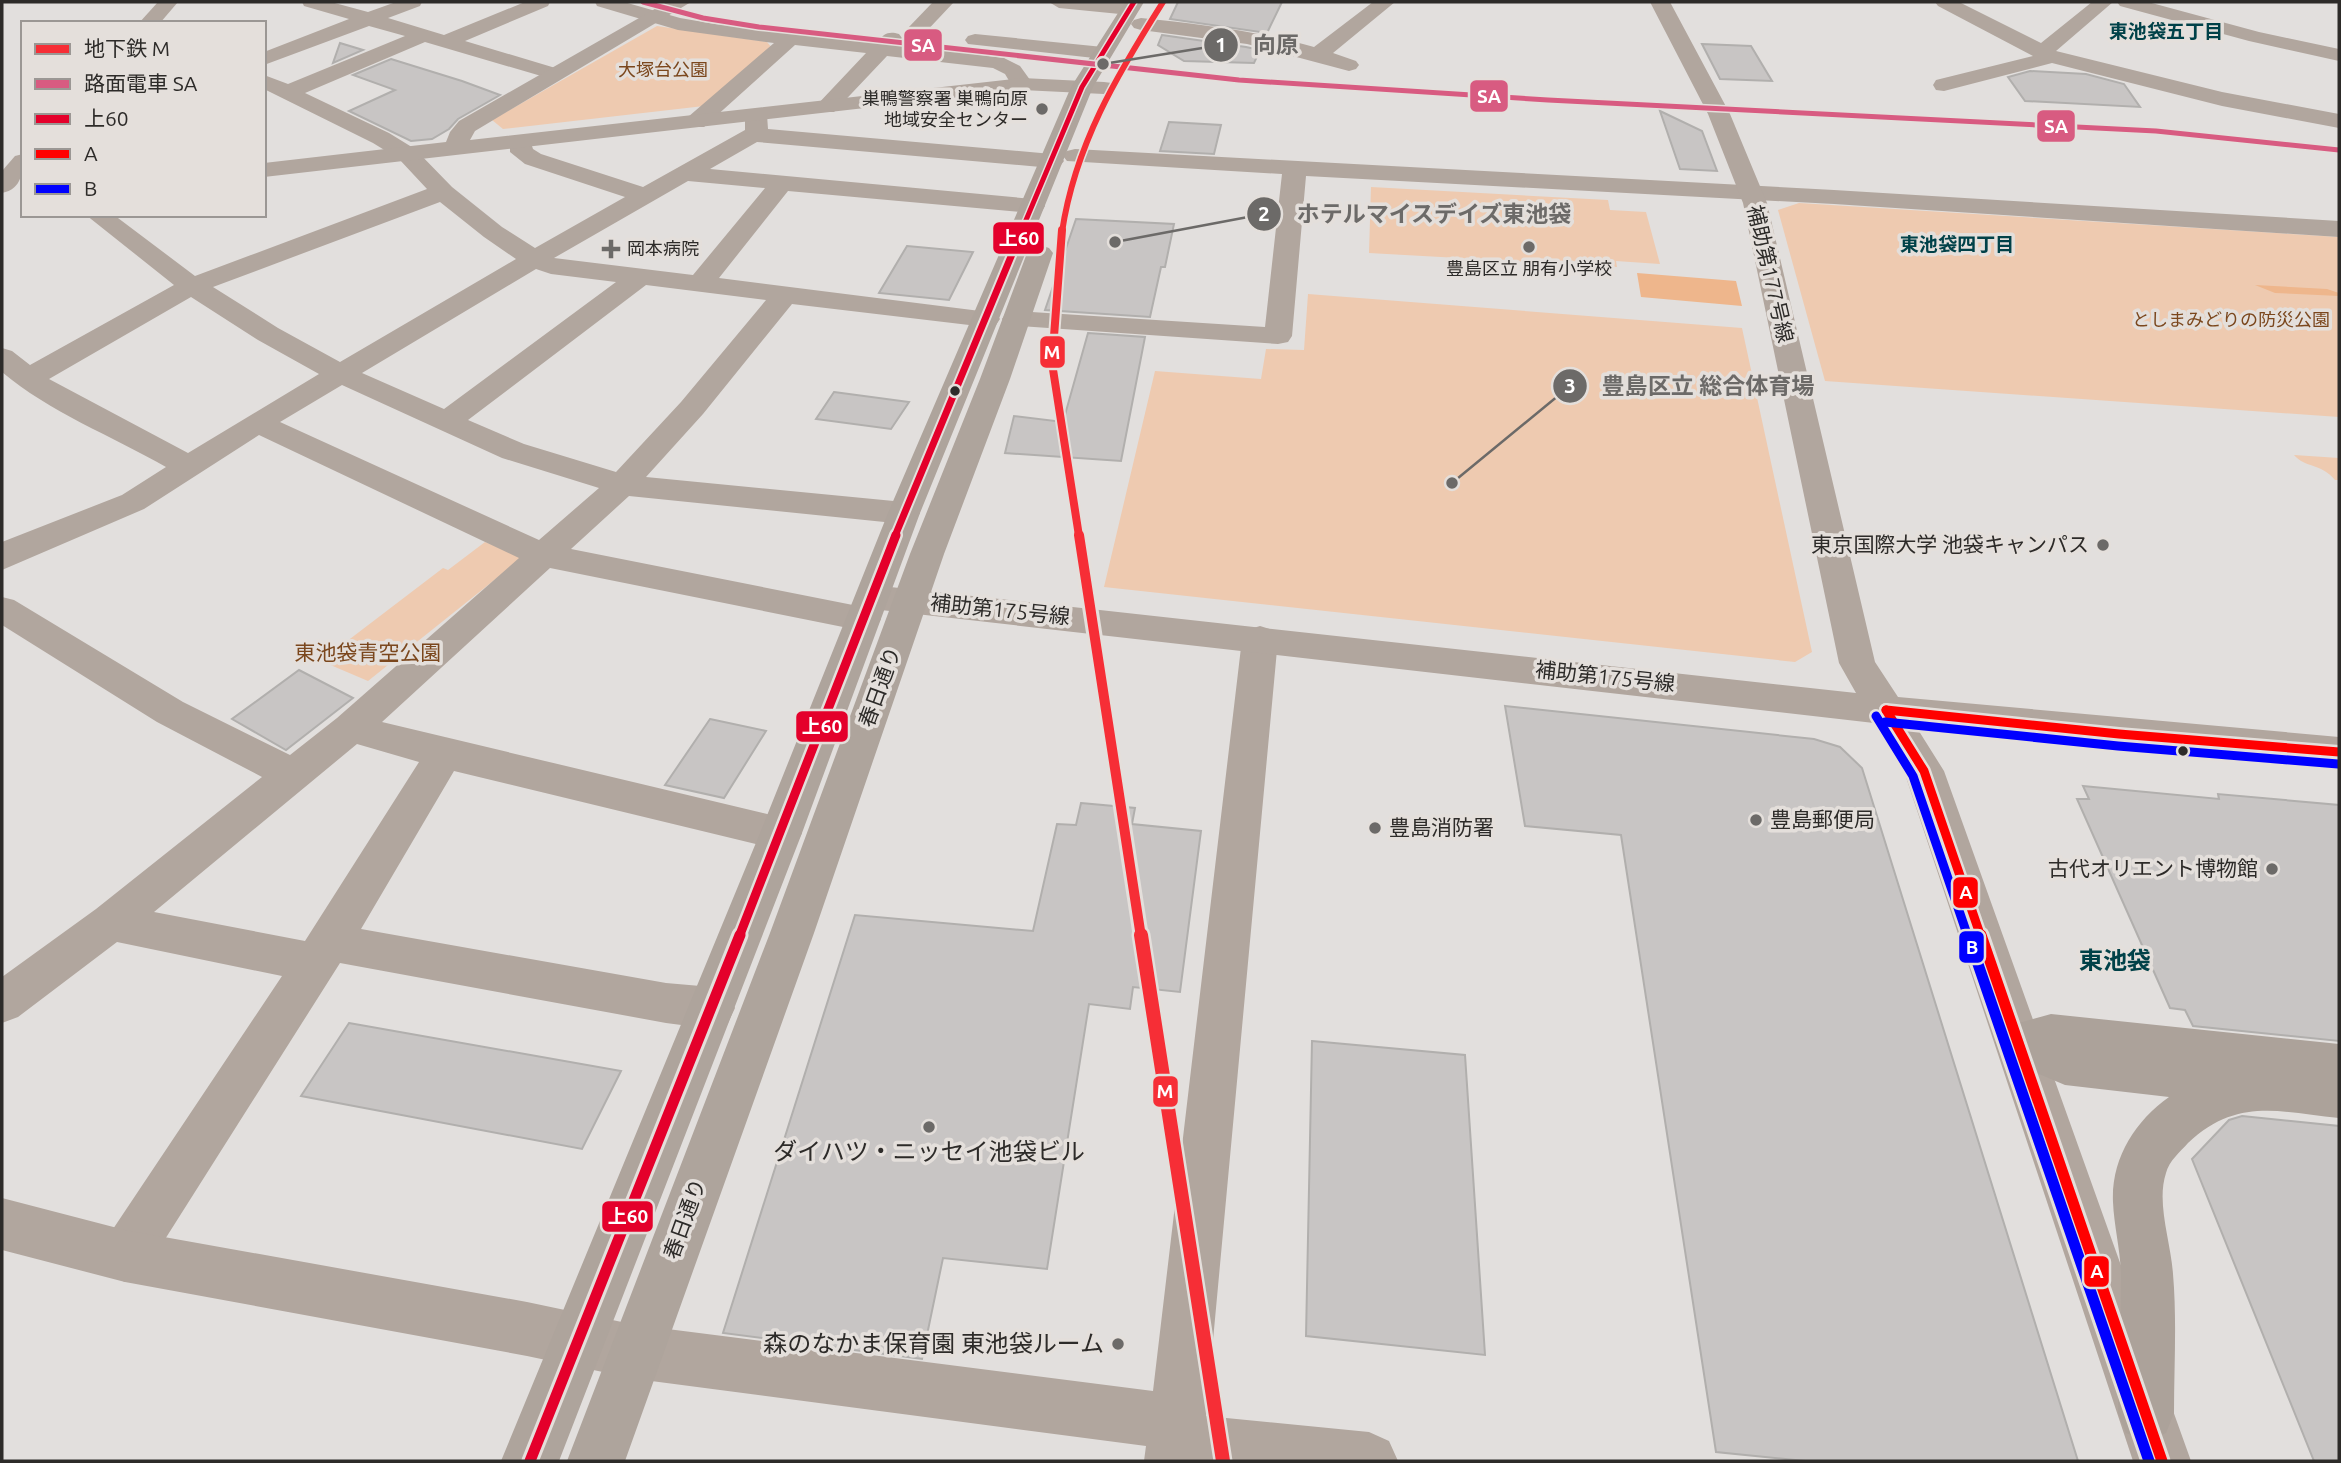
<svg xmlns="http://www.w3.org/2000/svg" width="2341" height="1463" font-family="Ubuntu,'Noto Sans JP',sans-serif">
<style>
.green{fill:#eecab0}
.water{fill:#eeb68c}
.building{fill:#c8c5c4;stroke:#b1afad;stroke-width:2}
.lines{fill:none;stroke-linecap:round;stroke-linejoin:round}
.minor{fill:#b1a69e;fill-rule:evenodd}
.tertiary{fill:#b1a69e;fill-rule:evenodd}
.trunk{fill:#aea49c;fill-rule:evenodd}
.motorway{fill:#aca29a;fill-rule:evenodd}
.bus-1-far3-casing{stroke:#e4dfdb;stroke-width:8}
.bus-1-far2-casing{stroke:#e4dfdb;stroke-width:11}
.bus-1-far1-casing{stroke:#e4dfdb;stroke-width:14}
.bus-1-casing{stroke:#e4dfdb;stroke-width:17}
.bus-2-far1-casing{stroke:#e4dfdb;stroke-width:14}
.bus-2-casing{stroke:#e4dfdb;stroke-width:17}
.bus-3-far1-casing{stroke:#e4dfdb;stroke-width:14}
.bus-3-casing{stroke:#e4dfdb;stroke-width:17}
.bus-1-far3{stroke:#e4002b;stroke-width:5}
.bus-1-far2{stroke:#e4002b;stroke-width:7}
.bus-1-far1{stroke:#e4002b;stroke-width:9}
.bus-1{stroke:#e4002b;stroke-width:11}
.bus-2-far1{stroke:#f00;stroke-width:9}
.bus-2{stroke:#f00;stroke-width:11}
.bus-3-far1{stroke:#00f;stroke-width:9}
.bus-3{stroke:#00f;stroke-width:11}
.tram-1-casing{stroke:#e4dfdb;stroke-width:8}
.tram-1{stroke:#d85b81;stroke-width:5}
.metro-1-far3-casing{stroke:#e4dfdb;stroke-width:9}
.metro-1-far2-casing{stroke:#e4dfdb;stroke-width:12}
.metro-1-far1-casing{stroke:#e4dfdb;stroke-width:16}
.metro-1-casing{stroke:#e4dfdb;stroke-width:19}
.metro-1-far3{stroke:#f62e36;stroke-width:6}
.metro-1-far2{stroke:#f62e36;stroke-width:8}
.metro-1-far1{stroke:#f62e36;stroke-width:10}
.metro-1{stroke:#f62e36;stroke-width:14}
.poi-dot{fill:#6c6a68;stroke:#e4dfdb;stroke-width:2.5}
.bus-dot{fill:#2d2b29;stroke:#e4dfdb;stroke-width:2.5}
.labels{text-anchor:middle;stroke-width:7;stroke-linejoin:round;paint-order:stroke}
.far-park-label{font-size:18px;fill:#7b471d;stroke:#e4dfdb}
.far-poi-label{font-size:18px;fill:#2d2b29;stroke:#e4dfdb;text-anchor:end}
.far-neighbourhood-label{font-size:19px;font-weight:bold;fill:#004148;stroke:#e4dfdb}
.street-label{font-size:21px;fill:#2d2b29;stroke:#e4dfdb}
.poi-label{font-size:21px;fill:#2d2b29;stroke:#e4dfdb;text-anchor:end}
.park-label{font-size:21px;fill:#7b471d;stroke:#e4dfdb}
.quarter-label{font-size:24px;font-weight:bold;fill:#004148;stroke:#e4dfdb}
.near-poi-label{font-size:24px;fill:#2d2b29;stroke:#e4dfdb}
.leader{fill:none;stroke:#6c6a68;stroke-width:2.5}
.callout-dot{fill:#6c6a68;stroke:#e4dfdb;stroke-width:2.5}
.mark-label{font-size:21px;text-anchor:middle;font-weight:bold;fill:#fff}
.callout-label{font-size:23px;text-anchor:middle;font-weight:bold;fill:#6c6a68;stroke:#e4dfdb;stroke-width:7;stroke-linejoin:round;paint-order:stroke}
.line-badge{stroke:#e4dfdb;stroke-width:2.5}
.badge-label{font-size:19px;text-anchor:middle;font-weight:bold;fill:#fff}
</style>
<rect width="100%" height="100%" fill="#e2dfdd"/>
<!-- green -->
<g class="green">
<path d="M 657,26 L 767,42 L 772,48 L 704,106 L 503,129 L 492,120 Z"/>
<path d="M 1371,187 L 1608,200 L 1610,210 L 1646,212 L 1660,264 L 1616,261 L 1617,267 L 1369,253 Z"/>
<path d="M 1799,203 L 2339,237 L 2339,417 L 1825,381 L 1778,210 Z"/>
<path d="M 1308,294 L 1742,328 L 1812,652 L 1795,662 L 1104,587 L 1155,371 L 1261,379 L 1266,349 L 1304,350 Z"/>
<path d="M 2294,455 L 2339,458 L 2339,480 L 2335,480 C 2321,463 2305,468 2294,455 Z"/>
<path d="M 485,542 L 523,557 L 368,681 L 321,661 L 443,568 L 448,570 Z"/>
</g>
<!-- water -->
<g class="water">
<path d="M 1637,273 L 1736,281 L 1742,306 L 1641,297 Z"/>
<path d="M 2255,285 L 2327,289 L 2339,293 L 2339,296 L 2275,293 Z"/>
</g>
<!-- building -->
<g class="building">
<path d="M 1178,2 L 1282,2 L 1267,33 L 1170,19 Z"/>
<path d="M 1162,35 L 1246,47 L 1260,50 L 1254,63 L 1184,61 L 1158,45 Z"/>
<path d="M 340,43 L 363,50 L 333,63 Z"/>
<path d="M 1702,44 L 1751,46 L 1772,81 L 1720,79 Z"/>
<path d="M 391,59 L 462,81 L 500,95 L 458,119 L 449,129 L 432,139 L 411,141 L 349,111 L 395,90 L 353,75 Z"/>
<path d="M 2030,71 L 2086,74 L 2124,84 L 2140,107 L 2025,101 L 2008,77 Z"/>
<path d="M 1660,111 L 1702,131 L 1717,171 L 1680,169 Z"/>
<path d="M 1169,122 L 1221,125 L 1214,154 L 1160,151 Z"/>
<path d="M 1076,219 L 1174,224 L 1165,267 L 1161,267 L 1150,317 L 1045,310 Z"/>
<path d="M 907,246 L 973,252 L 949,300 L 879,293 Z"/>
<path d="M 1088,333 L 1145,337 L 1121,461 L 1005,453 L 1014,416 L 1063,422 Z"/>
<path d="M 834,392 L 909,402 L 891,429 L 816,419 Z"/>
<path d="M 299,670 L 353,698 L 286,750 L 232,719 Z"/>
<path d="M 1505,706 L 1814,739 L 1840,747 L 1862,768 L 2078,1461 L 1805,1461 L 1716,1452 L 1621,835 L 1525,826 Z"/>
<path d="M 710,719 L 766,731 L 724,798 L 665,785 Z"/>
<path d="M 2083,786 L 2219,799 L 2218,794 L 2339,805 L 2339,1041 L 2193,1026 L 2185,1010 L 2170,1008 L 2077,799 L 2089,799 Z"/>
<path d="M 1081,803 L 1135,808 L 1132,824 L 1201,831 L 1180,992 L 1133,987 L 1130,1009 L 1089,1004 L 1047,1269 L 943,1258 L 922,1359 L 723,1333 L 855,915 L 1033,931 L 1057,824 L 1076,825 Z"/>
<path d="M 349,1023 L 621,1071 L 582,1149 L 301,1096 Z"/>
<path d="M 1312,1041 L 1465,1055 L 1485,1355 L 1306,1336 Z"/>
<path d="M 2242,1116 L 2339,1126 L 2339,1461 L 2314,1461 L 2192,1159 L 2229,1120 Z"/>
</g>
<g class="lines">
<!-- minor -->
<g class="minor">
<path d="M 302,2 L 331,2 L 368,12 L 396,2 L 422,2 L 420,6 L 388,18 L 444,35 L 525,2 L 550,2 L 548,6 L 465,41 L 562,70 L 566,74 L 562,78 L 548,78 L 425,42 L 305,93 L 389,133 L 415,149 L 452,187 L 502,227 L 535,248 L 625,197 L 525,164 L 510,152 L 510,142 L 513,137 L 529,137 L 533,149 L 541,154 L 643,187 L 745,130 L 745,115 L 748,110 L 764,110 L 767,115 L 768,129 L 1052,154 L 1060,156 L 1064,161 L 1060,166 L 1052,168 L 757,142 L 710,169 L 1033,199 L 1042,201 L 1045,206 L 1042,211 L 1033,213 L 788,191 L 719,278 L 996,313 L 1000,319 L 996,325 L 986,327 L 792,304 L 703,414 L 646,477 L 904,502 L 916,506 L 920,513 L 916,520 L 904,524 L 629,496 L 571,549 L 863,607 L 876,610 L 881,619 L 876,628 L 863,631 L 550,568 L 382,722 L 796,821 L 802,833 L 796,845 L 781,850 L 454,771 L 361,929 L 666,983 L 712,987 L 728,993 L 735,1008 L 728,1023 L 712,1029 L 666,1023 L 340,963 L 143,1274 L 125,1282 L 107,1274 L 99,1256 L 107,1238 L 282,976 L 117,942 L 18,1017 L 2,1023 L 2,977 L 96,909 L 262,777 L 157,722 L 2,625 L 2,597 L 14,600 L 183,702 L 290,755 L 337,718 L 519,558 L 259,435 L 144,509 L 2,570 L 2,542 L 122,495 L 166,467 C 112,436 49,412 2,372 L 2,348 L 12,351 L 30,365 L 174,285 L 86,215 L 114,215 L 195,276 L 427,189 L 399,159 L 373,143 L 264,89 L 264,75 L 288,84 L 405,36 L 369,26 L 264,65 L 264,52 L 349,19 L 304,6 ZM 688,181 L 765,188 L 693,275 L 554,258 ZM 440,202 L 484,237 L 516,259 L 340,362 L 278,328 L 213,287 ZM 536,269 L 551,274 L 616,282 L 444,409 L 362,373 ZM 646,285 L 766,300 L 681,402 L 616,472 L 524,444 L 468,420 ZM 191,297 L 258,340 L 319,374 L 188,453 L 49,379 ZM 342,385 L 502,458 L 599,488 L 539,540 L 280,422 ZM 357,744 L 419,762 L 305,941 L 154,912 Z"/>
<path d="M 595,2 L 624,2 L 680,18 L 715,24 L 877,42 C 884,34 888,31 899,34 L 902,38 L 897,44 L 1004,58 L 1020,66 L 1033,84 L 1030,89 L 1014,89 L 1005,74 L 993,68 L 887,56 L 834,112 L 818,112 L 815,107 L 866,53 L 795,45 L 704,127 L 688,127 L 685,122 L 688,117 L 774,43 L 678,30 L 597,6 Z"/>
<path d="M 933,2 L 954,2 L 921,37 L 907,37 L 904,33 L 907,29 Z"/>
<path d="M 1049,2 L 1116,2 L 1137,5 L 1140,9 L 1130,15 L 1059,8 Z"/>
<path d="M 1373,2 L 1395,2 L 1333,53 L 1356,61 L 1359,65 L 1356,69 L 1349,71 L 1247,44 L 1141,30 L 1134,28 L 1131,24 L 1134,20 L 1141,18 C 1199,24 1257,31 1314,47 Z"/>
<path d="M 1935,2 L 1959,2 L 2041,43 L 2092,2 L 2113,2 L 2056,51 L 2222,92 L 2339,114 L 2339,128 L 2222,106 L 2052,63 L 1944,91 L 1936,90 L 1933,85 L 1936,80 L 2033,56 L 1938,6 Z"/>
<path d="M 2117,2 L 2148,2 L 2259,32 L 2339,49 L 2339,61 L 2249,41 L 2120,6 Z"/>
<path d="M 975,34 L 1103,47 L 1110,49 L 1113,53 L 1110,57 L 1103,59 L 968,44 L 965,40 L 968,36 Z"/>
<path d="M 1075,149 L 1834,190 L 2339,221 L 2339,237 L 1834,204 L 1306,176 L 1292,336 L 1288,342 L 1278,344 L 1006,325 L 1002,319 L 1006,313 L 1016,311 L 1265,327 L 1282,174 L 1067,161 L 1063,156 L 1067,151 Z"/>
<path d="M 1260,626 L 1273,630 L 1278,639 L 1206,1416 L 1369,1432 L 1389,1441 L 1398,1461 L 1144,1461 L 1146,1446 L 636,1379 L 617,1371 L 609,1352 L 617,1333 L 636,1325 L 1153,1391 L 1242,639 L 1247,630 Z"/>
</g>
<!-- tertiary -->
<g class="tertiary">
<path d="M 158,2 L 178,2 L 160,23 L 139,23 Z"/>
<path d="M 667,2 L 691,2 L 475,131 L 470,140 L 1022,78 L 1104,82 L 1112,83 L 1115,88 L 1112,93 L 1104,94 L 1022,90 L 264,177 L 264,163 L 446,142 L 450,132 L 459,121 Z"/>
<path d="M 1650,2 L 1670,2 L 1730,114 L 1767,203 L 1875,662 L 1898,697 L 2339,737 L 2339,767 L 1917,728 L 1944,771 L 2191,1461 L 2133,1461 L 1905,774 L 1874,723 L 872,609 L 860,605 L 855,597 L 860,589 L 872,585 L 1856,693 L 1839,663 L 1743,203 L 1708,114 Z"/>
<path d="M 23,154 C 23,172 22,189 2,193 L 2,171 L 15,156 Z"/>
<path d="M 2,1198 L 125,1230 L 527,1302 L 636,1325 L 655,1333 L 663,1352 L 655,1371 L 636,1379 L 527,1356 L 125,1282 L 2,1250 Z"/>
</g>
<!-- trunk -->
<g class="trunk">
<path d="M 1125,2 L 1144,2 L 1093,87 L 920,513 L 802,833 L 559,1461 L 501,1461 L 760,833 L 888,513 L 1071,87 Z"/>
<path d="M 1040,245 L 1049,248 L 1053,253 L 1010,379 L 944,554 L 814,933 L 625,1461 L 567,1461 L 770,933 L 910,554 L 980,379 L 1027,253 L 1031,248 Z"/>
</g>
<!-- motorway -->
<path class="motorway" d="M 2051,1014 L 2339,1044 L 2339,1118 C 2280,1112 2237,1097 2188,1143 C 2180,1152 2169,1161 2166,1173 C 2156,1203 2171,1242 2173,1274 C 2177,1320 2174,1367 2174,1413 L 2166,1433 L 2146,1441 L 2126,1433 L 2118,1413 C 2119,1368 2121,1323 2121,1278 C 2121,1252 2114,1227 2113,1202 C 2111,1159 2135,1121 2169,1097 L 2065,1085 L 2001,1058 L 1995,1043 L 2001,1028 Z"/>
<defs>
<path id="bus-1-far3" d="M 1021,232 L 1082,87 L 1134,2"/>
<path id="bus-1-far2" d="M 895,536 L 1022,230"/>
<path id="bus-1-far1" d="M 739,937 L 896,535"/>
<path id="bus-1" d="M 530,1461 L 740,935"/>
<g id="bus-2-far1">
<path d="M 1886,710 L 1924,771 L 1981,937"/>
<path d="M 1886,710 L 2119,734 L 2339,752"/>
</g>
<path id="bus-2" d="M 1981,935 L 2162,1461"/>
<g id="bus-3-far1">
<path d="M 1876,716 L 1913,776 L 1968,937"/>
<path d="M 1885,722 L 2118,746 L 2338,764"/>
</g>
<path id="bus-3" d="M 1968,935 L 2149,1461"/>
</defs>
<!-- bus-1-far3 casing -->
<use href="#bus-1-far3" class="bus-1-far3-casing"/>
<!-- bus-1-far2 casing -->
<use href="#bus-1-far2" class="bus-1-far2-casing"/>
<!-- bus-1-far1 casing -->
<use href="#bus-1-far1" class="bus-1-far1-casing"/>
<!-- bus-1 casing -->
<use href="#bus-1" class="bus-1-casing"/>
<!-- bus-2-far1 casing -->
<use href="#bus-2-far1" class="bus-2-far1-casing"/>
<!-- bus-2 casing -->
<use href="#bus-2" class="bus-2-casing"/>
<!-- bus-3-far1 casing -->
<use href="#bus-3-far1" class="bus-3-far1-casing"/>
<!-- bus-3 casing -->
<use href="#bus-3" class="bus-3-casing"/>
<!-- bus-1-far3 -->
<use href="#bus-1-far3" class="bus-1-far3"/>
<!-- bus-1-far2 -->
<use href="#bus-1-far2" class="bus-1-far2"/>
<!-- bus-1-far1 -->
<use href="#bus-1-far1" class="bus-1-far1"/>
<!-- bus-1 -->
<use href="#bus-1" class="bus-1"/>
<!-- bus-2-far1 -->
<use href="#bus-2-far1" class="bus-2-far1"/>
<!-- bus-2 -->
<use href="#bus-2" class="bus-2"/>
<!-- bus-3-far1 -->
<use href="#bus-3-far1" class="bus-3-far1"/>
<!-- bus-3 -->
<use href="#bus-3" class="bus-3"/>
<defs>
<path id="tram-1" d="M 643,2 L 703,18 L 759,27 L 1239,80 L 1548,100 L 2156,131 L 2339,150"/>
</defs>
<!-- tram-1 casing -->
<use href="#tram-1" class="tram-1-casing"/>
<!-- tram-1 -->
<use href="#tram-1" class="tram-1"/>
<defs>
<path id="metro-1-far3" d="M 1062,232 C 1075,145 1117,75 1163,2"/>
<path id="metro-1-far2" d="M 1062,230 L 1052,363 L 1079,536"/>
<path id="metro-1-far1" d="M 1079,535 L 1141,937"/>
<path id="metro-1" d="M 1141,935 L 1223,1461"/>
</defs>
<!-- metro-1-far3 casing -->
<use href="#metro-1-far3" class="metro-1-far3-casing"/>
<!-- metro-1-far2 casing -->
<use href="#metro-1-far2" class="metro-1-far2-casing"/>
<!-- metro-1-far1 casing -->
<use href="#metro-1-far1" class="metro-1-far1-casing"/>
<!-- metro-1 casing -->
<use href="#metro-1" class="metro-1-casing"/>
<!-- metro-1-far3 -->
<use href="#metro-1-far3" class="metro-1-far3"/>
<!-- metro-1-far2 -->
<use href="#metro-1-far2" class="metro-1-far2"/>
<!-- metro-1-far1 -->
<use href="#metro-1-far1" class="metro-1-far1"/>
<!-- metro-1 -->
<use href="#metro-1" class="metro-1"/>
</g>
<!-- markers -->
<g class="poi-dot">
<circle cx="1042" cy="109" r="7"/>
<circle cx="1529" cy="247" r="7"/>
<path d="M607.5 238.5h7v7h7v7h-7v7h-7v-7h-7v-7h7z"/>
<circle cx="2103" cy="545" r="7"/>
<circle cx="1756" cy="820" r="7"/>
<circle cx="1375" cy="828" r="7"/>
<circle cx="2272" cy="869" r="7"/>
<circle cx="929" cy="1127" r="7"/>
<circle cx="1118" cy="1344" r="7"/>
</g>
<g class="bus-dot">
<circle cx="955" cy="391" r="6"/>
<circle cx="2183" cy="751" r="6"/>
</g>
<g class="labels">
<!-- far-park labels -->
<g class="far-park-label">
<text x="663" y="76">大塚台公園</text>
<text x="2231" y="326">としまみどりの防災公園</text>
</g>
<!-- far-poi labels -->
<g class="far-poi-label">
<text x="1028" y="105">巣鴨警察署 巣鴨向原<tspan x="1028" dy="21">地域安全センター</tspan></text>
<text x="627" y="255" text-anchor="start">岡本病院</text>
<text x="1529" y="275" text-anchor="middle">豊島区立 朋有小学校</text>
</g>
<!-- far-neighbourhood labels -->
<g class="far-neighbourhood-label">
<text x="2166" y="38">東池袋五丁目</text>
<text x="1957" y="251">東池袋四丁目</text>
</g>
<!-- street labels -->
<g class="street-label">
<text transform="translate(1770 274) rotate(77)" y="7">補助第177号線</text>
<text transform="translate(1000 610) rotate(6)" y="7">補助第175号線</text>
<text transform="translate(1605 677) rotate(6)" y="7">補助第175号線</text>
<text transform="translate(880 687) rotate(-70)" y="7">春日通り</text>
<text transform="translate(685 1219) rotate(-70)" y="7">春日通り</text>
</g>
<!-- poi labels -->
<g class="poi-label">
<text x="2089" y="552">東京国際大学 池袋キャンパス</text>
<text x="1770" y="827" text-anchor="start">豊島郵便局</text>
<text x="1389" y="835" text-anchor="start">豊島消防署</text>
<text x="2258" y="876">古代オリエント博物館</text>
</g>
<!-- park labels -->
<g class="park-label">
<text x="368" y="660">東池袋青空公園</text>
</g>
<!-- quarter labels -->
<g class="quarter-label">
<text x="2115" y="969">東池袋</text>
</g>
<!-- near-poi labels -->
<g class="near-poi-label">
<text x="929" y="1160">ダイハツ・ニッセイ池袋ビル</text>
<text x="1104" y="1352" text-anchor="end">森のなかま保育園 東池袋ルーム</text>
</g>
</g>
<!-- callouts -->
<path class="leader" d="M1103 64L1221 45M1115 242L1264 214M1452 483L1570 386"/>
<g class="callout-dot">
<circle cx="1103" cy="64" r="7"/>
<circle cx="1115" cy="242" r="7"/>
<circle cx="1452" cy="483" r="7"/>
<circle cx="1221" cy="45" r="18"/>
<circle cx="1264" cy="214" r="18"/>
<circle cx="1570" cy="386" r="18"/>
</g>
<g class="mark-label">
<text x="1221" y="52">1</text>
<text x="1264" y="221">2</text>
<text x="1570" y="393">3</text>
</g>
<g class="callout-label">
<text x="1276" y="53">向原</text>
<text x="1434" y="222">ホテルマイスデイズ東池袋</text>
<text x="1708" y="394">豊島区立 総合体育場</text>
</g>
<g class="line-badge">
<rect x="903" y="28" width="40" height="34" rx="7" fill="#d85b81"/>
<rect x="1469" y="79" width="40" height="34" rx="7" fill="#d85b81"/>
<rect x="2036" y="109" width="40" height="34" rx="7" fill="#d85b81"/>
<rect x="992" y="221" width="53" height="34" rx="7" fill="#e4002b"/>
<rect x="1039" y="335" width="27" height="34" rx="7" fill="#f62e36"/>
<rect x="795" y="710" width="54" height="33" rx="7" fill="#e4002b"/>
<rect x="1952" y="876" width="27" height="33" rx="7" fill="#f00"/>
<rect x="1958" y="930" width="27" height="34" rx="7" fill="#00f"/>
<rect x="1152" y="1075" width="27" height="33" rx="7" fill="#f62e36"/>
<rect x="601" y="1200" width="53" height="33" rx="7" fill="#e4002b"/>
<rect x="2083" y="1255" width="27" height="33" rx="7" fill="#f00"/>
</g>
<g class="badge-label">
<text x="923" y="52">SA</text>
<text x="1489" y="103">SA</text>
<text x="2056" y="133">SA</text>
<text x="1019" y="245">上60</text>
<text x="1052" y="359">M</text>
<text x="822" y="733">上60</text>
<text x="1966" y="899">A</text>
<text x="1972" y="954">B</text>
<text x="1165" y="1098">M</text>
<text x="628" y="1223">上60</text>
<text x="2097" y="1278">A</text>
</g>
<!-- border -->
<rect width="2341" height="1463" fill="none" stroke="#2d2b29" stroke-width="7"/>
<!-- legend -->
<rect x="21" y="21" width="245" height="196" fill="#e4dfdb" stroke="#9b9794" stroke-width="2"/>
<rect x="35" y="44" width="35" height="10" fill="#f62e36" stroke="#9b9794" stroke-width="2"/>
<text x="84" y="56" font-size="21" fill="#2d2b29">地下鉄 M</text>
<rect x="35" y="79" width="35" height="10" fill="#d85b81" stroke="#9b9794" stroke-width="2"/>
<text x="84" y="91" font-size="21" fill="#2d2b29">路面電車 SA</text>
<rect x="35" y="114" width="35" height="10" fill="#e4002b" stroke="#9b9794" stroke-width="2"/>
<text x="84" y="126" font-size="21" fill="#2d2b29">上60</text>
<rect x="35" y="149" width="35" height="10" fill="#ff0000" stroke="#9b9794" stroke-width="2"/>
<text x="84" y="161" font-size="21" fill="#2d2b29">A</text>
<rect x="35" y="184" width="35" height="10" fill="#0000ff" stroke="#9b9794" stroke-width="2"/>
<text x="84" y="196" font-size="21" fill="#2d2b29">B</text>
</svg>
